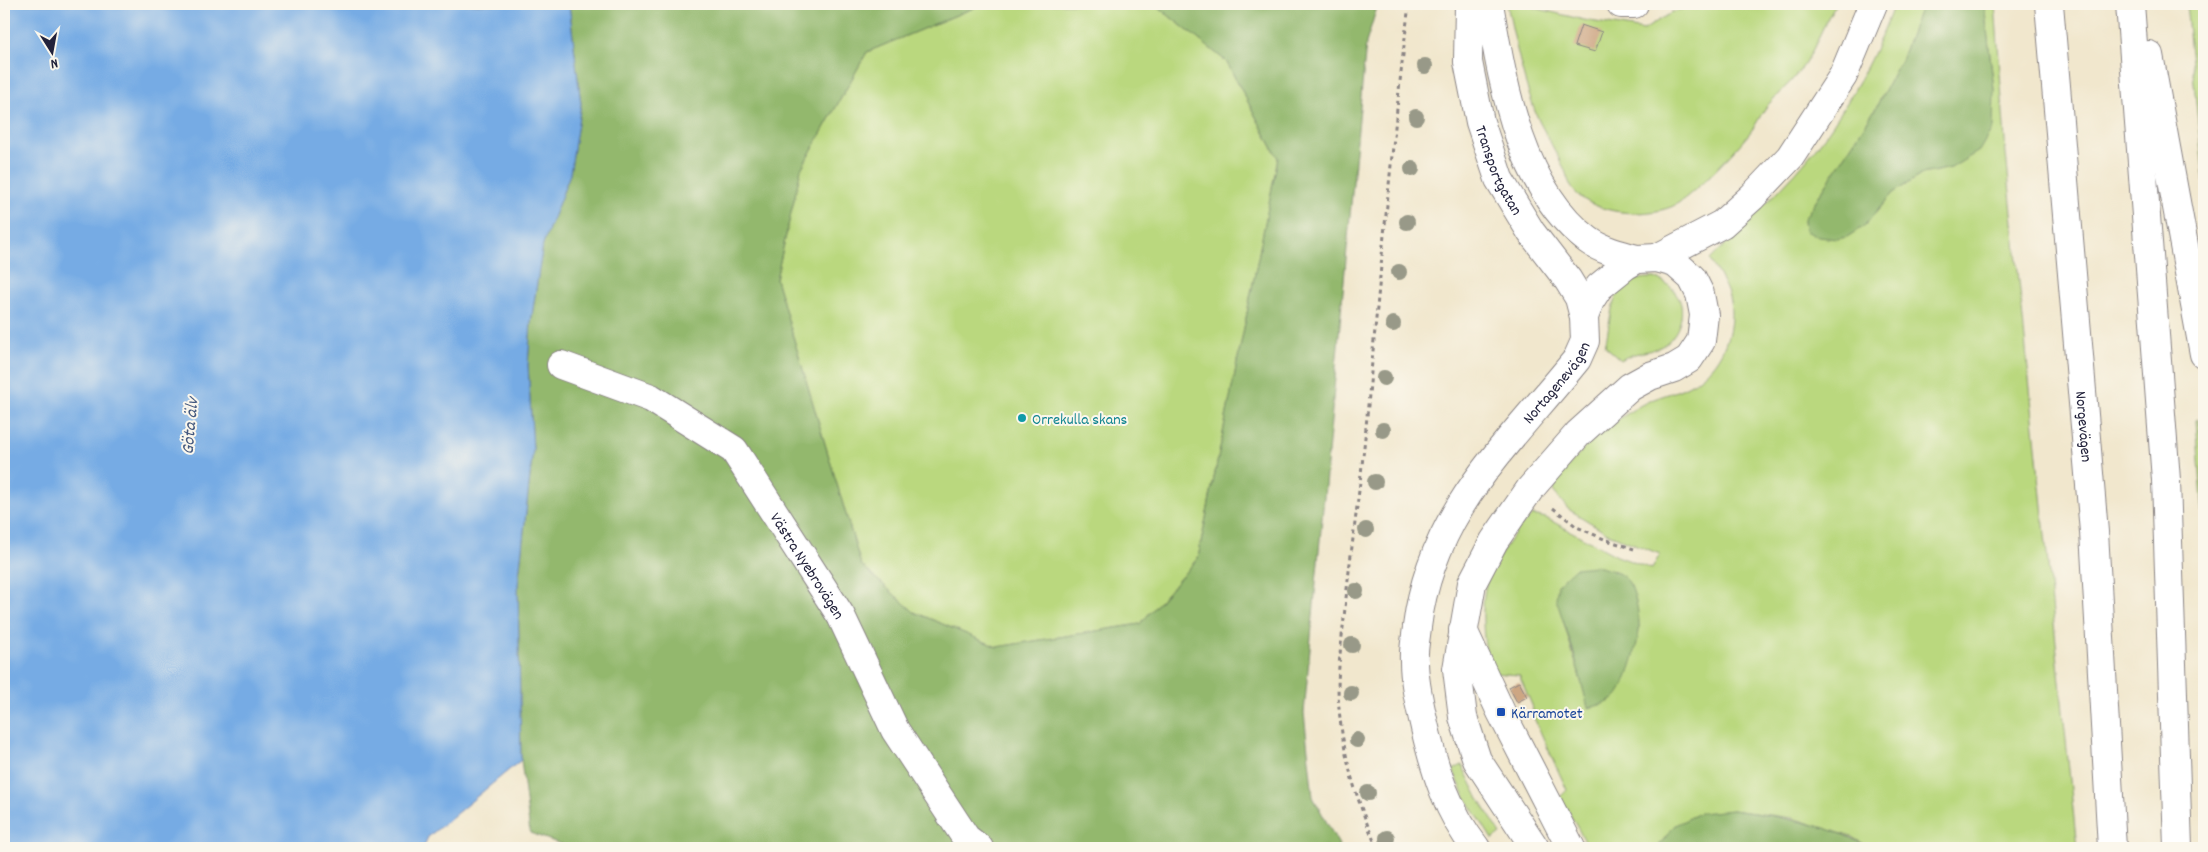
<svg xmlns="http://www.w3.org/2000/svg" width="2208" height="852" font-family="Dekko,sans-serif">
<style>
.green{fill:#bad87e;stroke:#6e7d5c;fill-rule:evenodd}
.forest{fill:#93b86d;stroke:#5a6d54}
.water{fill:#76abe4;stroke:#4c6690}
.building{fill:#cda683}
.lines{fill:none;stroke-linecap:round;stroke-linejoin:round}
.minor-casing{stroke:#8a8484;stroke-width:30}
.highway-casing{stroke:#8a8484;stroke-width:30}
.path{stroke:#8a8484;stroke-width:3;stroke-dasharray:4 4;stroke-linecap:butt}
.minor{stroke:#fff;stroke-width:28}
.highway{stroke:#fff;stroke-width:28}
.tree{fill:#989988}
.culture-dot{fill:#0f9aa8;stroke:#fbf7ec;stroke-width:2}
.transit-dot{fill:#1a4fb4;stroke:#fbf7ec;stroke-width:2}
.labels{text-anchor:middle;stroke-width:4;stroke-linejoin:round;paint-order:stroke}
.street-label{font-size:16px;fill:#22223b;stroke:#fbf7ec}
.culture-label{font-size:16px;fill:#0d838f;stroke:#fbf7ec;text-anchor:start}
.transit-label{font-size:16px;fill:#164399;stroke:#fbf7ec;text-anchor:start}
.water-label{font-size:18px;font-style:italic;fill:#44597f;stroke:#fbf7ec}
</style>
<rect width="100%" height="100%" fill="#fbf7ec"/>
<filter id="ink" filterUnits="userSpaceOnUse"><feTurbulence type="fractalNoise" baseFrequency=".02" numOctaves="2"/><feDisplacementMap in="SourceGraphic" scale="10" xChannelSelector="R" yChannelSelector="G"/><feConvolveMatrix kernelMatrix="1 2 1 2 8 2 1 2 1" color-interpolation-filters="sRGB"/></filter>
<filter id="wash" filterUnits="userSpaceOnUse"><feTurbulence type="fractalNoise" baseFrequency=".0096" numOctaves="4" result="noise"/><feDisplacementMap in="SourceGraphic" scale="20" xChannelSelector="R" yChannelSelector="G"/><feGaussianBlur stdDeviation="1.12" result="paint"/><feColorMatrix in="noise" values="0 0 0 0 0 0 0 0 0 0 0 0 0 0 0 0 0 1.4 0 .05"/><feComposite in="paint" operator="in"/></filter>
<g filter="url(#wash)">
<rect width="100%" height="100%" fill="#f1e7cd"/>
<!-- green -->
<g class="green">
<path d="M 983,4 L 1154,4 L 1226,61 L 1278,158 L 1198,558 L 1140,624 L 997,647 L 914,612 L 861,565 L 776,279 L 801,169 L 867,52 Z"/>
<path d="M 1507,4 L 1527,4 L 1539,9 L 1584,20 L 1644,30 C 1656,22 1670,12 1685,8 C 1730,0 1789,4 1836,4 C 1821,26 1815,53 1798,73 C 1789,85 1776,95 1767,106 C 1760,115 1756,126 1748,135 C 1735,151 1689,200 1671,207 C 1642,218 1596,214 1575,192 C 1569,186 1567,175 1564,168 C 1556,152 1547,137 1539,121 C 1525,90 1514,37 1507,4 Z"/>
<path d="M 1894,4 L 1922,4 L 1902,58 L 1874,111 L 1804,219 L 1805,231 L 1864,226 L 1893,193 L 1922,174 L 1951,168 L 1994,90 L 1984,4 L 1995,4 L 2006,154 L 2077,848 L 1870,848 L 1852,837 L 1792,818 L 1732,810 L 1675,825 L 1657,848 L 1589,848 L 1560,797 L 1567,790 L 1534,718 L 1532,705 L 1519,675 L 1493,673 C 1482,656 1480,600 1487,581 C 1494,563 1517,525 1533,515 L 1546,518 L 1617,556 L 1652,569 L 1660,554 L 1611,535 L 1568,509 L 1553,491 L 1555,486 C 1572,454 1615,418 1647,402 C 1662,395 1679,392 1693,383 C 1721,366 1737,330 1729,297 C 1725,284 1717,272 1710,260 C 1738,230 1769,202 1796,172 C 1839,124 1872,64 1894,4 ZM 1614,570 L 1630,584 L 1636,605 L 1639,630 L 1628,673 L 1589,708 L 1563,620 Z"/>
<path d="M 2186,4 L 2204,4 L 2204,182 Z"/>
<path d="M 1655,278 C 1668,283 1678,291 1681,305 C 1684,322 1674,341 1658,348 C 1646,353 1633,352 1621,360 L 1605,346 C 1613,313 1608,276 1655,278 Z"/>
<path d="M 2198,419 L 2204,453 L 2204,528 L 2196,420 Z"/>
<path d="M 1462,765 L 1479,799 L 1501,834 L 1492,839 L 1466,798 L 1453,770 Z"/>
</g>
<!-- forest -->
<g class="forest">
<path d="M 569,4 L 983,4 L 867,52 L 801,169 L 776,279 L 861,565 L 914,612 L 997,647 L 1140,624 L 1198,558 L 1278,158 L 1226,61 L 1154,4 L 1378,4 L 1366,43 L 1304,713 L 1313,797 L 1339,845 L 1337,848 L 572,848 L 530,833 L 521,760 L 518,585 L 533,449 L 528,365 L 531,322 L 543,244 L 570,174 L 581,104 Z"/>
<path d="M 1922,4 L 1984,4 L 1994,90 L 1993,127 L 1979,151 L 1951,168 L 1922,174 L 1893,193 L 1864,226 L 1847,237 L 1837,239 L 1819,237 L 1805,231 L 1804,219 L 1874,111 L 1902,58 Z"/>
<path d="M 1595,566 C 1608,569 1624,572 1631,586 C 1636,597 1640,618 1639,631 C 1637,647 1627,688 1614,699 C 1607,704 1596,706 1588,708 L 1573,650 L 1556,599 L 1558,584 L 1575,568 Z"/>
<path d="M 1732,810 C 1780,817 1828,823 1870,848 L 1657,848 L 1675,825 L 1700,813 Z"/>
</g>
<!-- water -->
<path class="water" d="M 4,4 L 569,4 L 581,104 L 570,174 L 543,244 L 531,322 L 528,365 L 533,449 L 518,585 L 521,760 L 428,837 L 423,848 L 4,848 Z"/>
<g id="blocks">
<!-- building -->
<g class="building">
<path d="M 1581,25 L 1602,32 L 1595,52 L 1574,46 Z"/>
<path d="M 1519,682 L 1527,697 L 1517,702 L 1509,687 Z"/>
</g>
</g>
</g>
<g filter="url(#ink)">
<use href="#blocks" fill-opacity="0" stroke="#8a8484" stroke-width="1"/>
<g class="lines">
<defs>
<g id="minor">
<path id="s1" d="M 1469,4 L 1468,62 L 1480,122 L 1499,179 L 1531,232 L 1568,280 L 1579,298 L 1584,317"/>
<path d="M 1489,4 C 1503,83 1519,188 1588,240 C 1601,250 1621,255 1637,259"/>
<path d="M 1621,4 L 1634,4"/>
<path id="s2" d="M 561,365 L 651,398 L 734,450 L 841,616 L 895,730 L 966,838 L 979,848"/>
<path d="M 1463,630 L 1501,712 L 1571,848"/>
<path id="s3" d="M 1476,848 C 1448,813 1435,771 1425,728 C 1420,706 1414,683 1414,661 C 1413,650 1416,638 1417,627 C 1431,511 1508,445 1577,359 L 1585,341 L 1584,317 L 1590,301 L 1599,287 L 1625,266 L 1637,259 L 1657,258 L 1675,263 L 1692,278 L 1700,294 L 1704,315 L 1701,341 L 1689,359 L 1674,368 L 1650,376 L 1630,387 L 1578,434 L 1530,489 L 1494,541 L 1472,583 L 1457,669 L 1463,717 L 1477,760 L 1535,848"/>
</g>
<g id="highway">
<path id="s4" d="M 2049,4 L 2094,532 L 2112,848"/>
<path d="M 2130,4 L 2166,480 L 2178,848"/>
<path d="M 2149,55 L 2204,354"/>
<path d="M 1657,258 L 1722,224 L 1752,197 L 1790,157 L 1843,76 L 1873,4"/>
</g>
</defs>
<!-- minor casing -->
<use href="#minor" class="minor-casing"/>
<!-- highway casing -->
<use href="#highway" class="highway-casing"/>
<!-- path -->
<g class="path">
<path d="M 1553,508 L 1577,527 L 1604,539 L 1634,549"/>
<path d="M 1377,848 C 1358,804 1343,757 1339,708 C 1336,679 1341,647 1344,618 C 1350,554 1360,491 1366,427 C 1379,285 1392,144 1409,4"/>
</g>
<!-- minor -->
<use href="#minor" class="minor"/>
<!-- highway -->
<use href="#highway" class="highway"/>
</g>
<!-- trees -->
<g class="tree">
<circle cx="1425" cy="66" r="8"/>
<circle cx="1416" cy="117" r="8"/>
<circle cx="1412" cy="169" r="8"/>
<circle cx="1407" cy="222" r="8"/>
<circle cx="1399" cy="272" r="8"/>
<circle cx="1393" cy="324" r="8"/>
<circle cx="1384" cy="378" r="8"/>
<circle cx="1383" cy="430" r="8"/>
<circle cx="1375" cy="482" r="8"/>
<circle cx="1366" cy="530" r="8"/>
<circle cx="1356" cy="591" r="8"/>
<circle cx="1352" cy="645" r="8"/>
<circle cx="1351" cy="693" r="8"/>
<circle cx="1357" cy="740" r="8"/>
<circle cx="1368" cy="793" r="8"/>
<circle cx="1387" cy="838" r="8"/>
</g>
</g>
<!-- markers -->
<circle class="culture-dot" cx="1022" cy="418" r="5"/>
<rect class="transit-dot" x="1496" y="707" width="10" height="10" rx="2.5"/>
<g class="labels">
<!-- street labels -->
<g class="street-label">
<text dy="6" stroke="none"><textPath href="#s1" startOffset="171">Transportgatan</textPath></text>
<text dy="6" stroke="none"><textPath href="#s3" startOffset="520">Nortagenevägen</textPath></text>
<text dy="6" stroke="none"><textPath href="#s4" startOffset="424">Norgevägen</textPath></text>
<text dy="6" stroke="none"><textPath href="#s2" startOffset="331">Västra Nyebrovägen</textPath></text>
</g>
<!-- culture labels -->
<g class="culture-label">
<text x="1032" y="424">Orrekulla skans</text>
</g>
<!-- transit labels -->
<g class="transit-label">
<text x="1511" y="718">Kärramotet</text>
</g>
<!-- water labels -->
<g class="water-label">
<text transform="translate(189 426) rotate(-85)" y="6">Göta älv</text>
</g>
</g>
<!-- margin -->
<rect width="2208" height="852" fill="none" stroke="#fbf7ec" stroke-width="20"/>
<!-- north arrow -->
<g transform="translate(52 52) rotate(169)" stroke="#fbf7ec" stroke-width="4" paint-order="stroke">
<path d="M0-4L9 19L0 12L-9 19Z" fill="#22223b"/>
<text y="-8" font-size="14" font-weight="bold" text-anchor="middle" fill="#22223b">N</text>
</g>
</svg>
